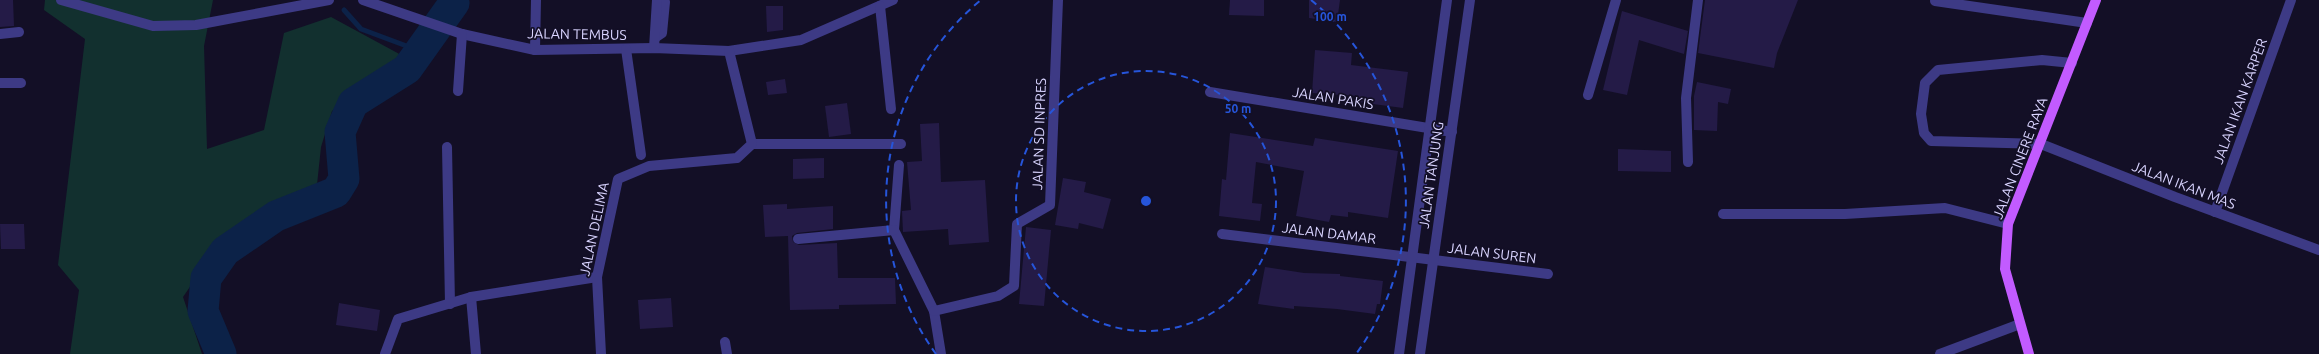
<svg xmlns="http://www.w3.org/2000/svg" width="2319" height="354" font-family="Ubuntu,sans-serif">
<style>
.green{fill:#12302f}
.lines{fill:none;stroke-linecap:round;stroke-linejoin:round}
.stream{stroke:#0c2248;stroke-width:5}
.river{stroke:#0c2248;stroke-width:31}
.building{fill:#241b47}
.minor{stroke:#3d3a85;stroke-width:10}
.major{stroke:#c25bff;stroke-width:10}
.ring{fill:none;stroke:#2655da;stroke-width:2;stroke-dasharray:7 5}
.labels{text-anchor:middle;stroke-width:3.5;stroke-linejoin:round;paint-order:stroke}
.street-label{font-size:14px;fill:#d9d4ff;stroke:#130f26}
.centre{fill:#2655da;stroke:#130f26;stroke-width:2}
.ring-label{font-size:12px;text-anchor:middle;font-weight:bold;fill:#2655da;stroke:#130f26;stroke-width:3.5;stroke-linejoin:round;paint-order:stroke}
</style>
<rect width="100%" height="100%" fill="#130f26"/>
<!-- green -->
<path class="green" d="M 45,0 L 213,0 L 204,46 L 207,149 L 264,130 L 284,33 L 331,17 L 403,56 L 332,111 L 321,147 L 316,194 L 211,256 L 183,297 L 202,354 L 70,354 L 79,290 L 58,265 L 85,39 L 44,10 Z"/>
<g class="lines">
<!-- stream -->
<path class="stream" d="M 344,10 L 361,29 L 420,51"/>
<!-- river -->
<path class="river" d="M 221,354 L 203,311 L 206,278 L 225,251 L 276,216 L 336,192 L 344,179 L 340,132 L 353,103 L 407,69 L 454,3 L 453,0"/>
</g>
<!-- building -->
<g class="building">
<path d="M 0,0 L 13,0 L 14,26 L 0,27 Z"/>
<path d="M 1230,0 L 1264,0 L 1264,16 L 1229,15 Z"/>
<path d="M 1309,0 L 1340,0 L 1337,22 L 1309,18 Z"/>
<path d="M 1705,0 L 1798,0 L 1777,53 L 1774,68 L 1698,53 Z"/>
<path d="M 766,6 L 783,6 L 783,30 L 767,32 Z"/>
<path d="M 1622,11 L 1688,31 L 1684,54 L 1639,40 L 1627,95 L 1603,90 Z"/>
<path d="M 1315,50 L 1352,53 L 1351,65 L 1408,72 L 1403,108 L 1358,102 L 1358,96 L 1312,93 Z"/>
<path d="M 785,79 L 787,93 L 768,95 L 766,82 Z"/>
<path d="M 1697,82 L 1731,89 L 1728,104 L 1718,102 L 1717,131 L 1694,130 L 1694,96 Z"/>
<path d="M 847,103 L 851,134 L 829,137 L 825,106 Z"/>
<path d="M 939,123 L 941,182 L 985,180 L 989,242 L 949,245 L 948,229 L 903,232 L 902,211 L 911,210 L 907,162 L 922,161 L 920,124 Z"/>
<path d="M 1230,133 L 1313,146 L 1315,138 L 1398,151 L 1388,218 L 1348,212 L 1348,217 L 1331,215 L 1329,222 L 1296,216 L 1304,171 L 1256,162 L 1252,203 L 1262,204 L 1260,221 L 1219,216 L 1222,179 L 1226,180 Z"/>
<path d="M 1618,149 L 1671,151 L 1671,172 L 1618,171 Z"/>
<path d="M 824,158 L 824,178 L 793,179 L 793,159 Z"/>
<path d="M 1063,178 L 1086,182 L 1084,192 L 1111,199 L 1103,229 L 1079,223 L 1078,229 L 1055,225 Z"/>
<path d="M 787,204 L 787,209 L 833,206 L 833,229 L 797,233 L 792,236 L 793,242 L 799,245 L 837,243 L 838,278 L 895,278 L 896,304 L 839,305 L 839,309 L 790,310 L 788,236 L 765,237 L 763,205 Z"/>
<path d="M 0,224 L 24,224 L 25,249 L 1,249 Z"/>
<path d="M 1026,227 L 1051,230 L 1044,306 L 1019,304 Z"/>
<path d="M 1265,267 L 1304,273 L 1340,274 L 1340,276 L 1383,281 L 1380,304 L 1377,304 L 1375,314 L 1337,309 L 1294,306 L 1294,309 L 1258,304 Z"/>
<path d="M 671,298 L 673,327 L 640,329 L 638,300 Z"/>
<path d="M 339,303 L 380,310 L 377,331 L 336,325 Z"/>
</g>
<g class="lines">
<!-- minor -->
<g class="minor">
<path d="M 61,0 L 153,26 L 196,25 L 329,0"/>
<path d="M 363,0 L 462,34 L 535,50 L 654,48 L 729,51 L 801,40 L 893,0"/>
<path d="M 1935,1 L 2087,23"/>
<path d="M 880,6 L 891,109"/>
<path d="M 0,34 L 19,32"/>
<path d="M 656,37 L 662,33 L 665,2"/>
<path d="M 654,48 L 657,0"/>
<path d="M 626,49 L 641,155"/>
<path d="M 535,50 L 536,0"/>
<path d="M 2072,63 L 2042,60 L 1938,70 L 1925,83 L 1921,114 L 1924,133 L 1931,141 L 2041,144 L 2175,197 L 2319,250"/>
<path d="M 0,83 L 21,83"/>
<path d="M 458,91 L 462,34"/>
<path d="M 1210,92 L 1452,132"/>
<path d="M 1588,95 L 1616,0"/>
<path d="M 752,144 L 901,144"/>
<path d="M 447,147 L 450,304"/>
<path d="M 1688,162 L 1686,98 L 1698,0"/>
<path d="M 899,165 L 894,230 L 934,311 L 941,354"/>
<path d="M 2215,212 L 2291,0"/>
<path d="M 1723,214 L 1845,214 L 1945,208 L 2008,224"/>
<path d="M 1222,234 L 1548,274"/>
<path d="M 798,239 L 894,230"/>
<path d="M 471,297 L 476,354"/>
<path d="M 934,311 L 998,296 L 1014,286 L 1017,224 L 1050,205 L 1058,0"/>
<path d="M 725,342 L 727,354"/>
<path d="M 385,354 L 398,319 L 471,297 L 597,277"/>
<path d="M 601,354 L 597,277 L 618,179 L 649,166 L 737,158 L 752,144 L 729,51"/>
<path d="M 1399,354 L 1447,0"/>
<path d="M 1420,354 L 1470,0"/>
<path d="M 1940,354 L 2020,324"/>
</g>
<!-- major -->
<path class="major" d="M 2029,354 L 2005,269 L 2008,224 L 2096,0"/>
</g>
<!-- distance rings -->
<g class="ring">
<circle cx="1146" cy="201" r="130"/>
<path d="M936 354A260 260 0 0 1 981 0M1311 0A260 260 0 0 1 1356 354"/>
</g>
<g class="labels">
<!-- street labels -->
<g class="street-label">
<text transform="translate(577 34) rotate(1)" y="5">JALAN TEMBUS</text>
<text transform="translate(1333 98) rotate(9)" y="5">JALAN PAKIS</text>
<text transform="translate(2240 101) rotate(-70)" y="5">JALAN IKAN KARPER</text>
<text transform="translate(1039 134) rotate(-88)" y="5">JALAN SD INPRES</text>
<text transform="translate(2020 158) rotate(-69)" y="5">JALAN CINERE RAYA</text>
<text transform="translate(1431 175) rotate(-82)" y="5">JALAN TANJUNG</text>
<text transform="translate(2184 185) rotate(21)" y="5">JALAN IKAN MAS</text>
<text transform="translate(594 229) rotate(-78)" y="5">JALAN DELIMA</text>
<text transform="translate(1329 233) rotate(7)" y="5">JALAN DAMAR</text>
<text transform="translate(1492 253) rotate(7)" y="5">JALAN SUREN</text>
</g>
</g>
<circle cx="1146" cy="201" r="6" class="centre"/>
<g class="ring-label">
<text x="1330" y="21">100 m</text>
<text x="1238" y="113">50 m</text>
</g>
</svg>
